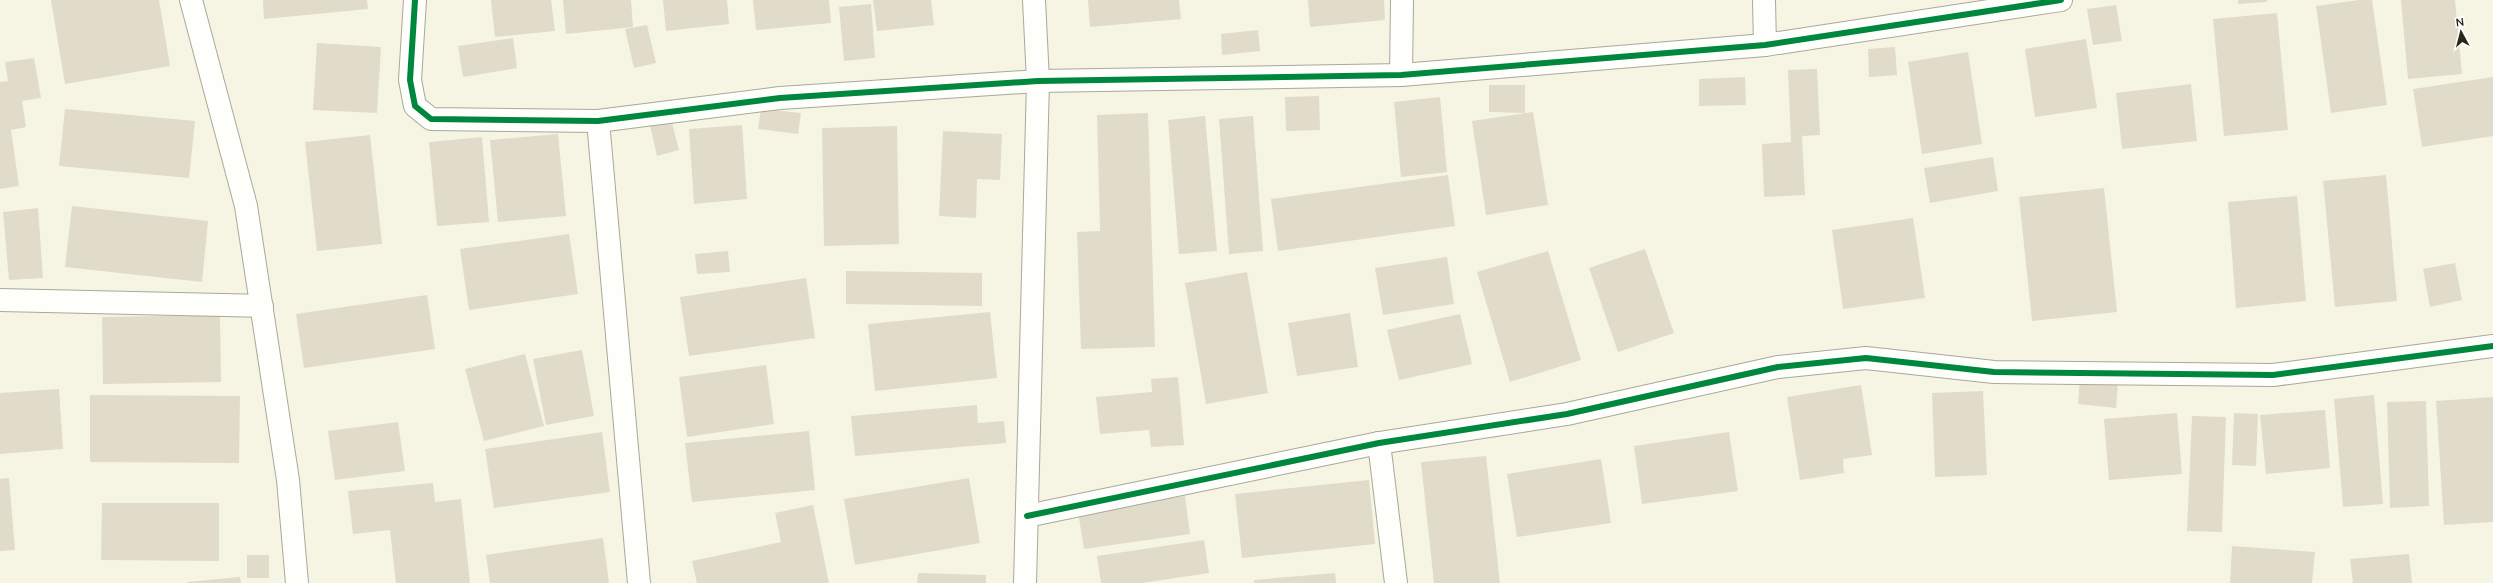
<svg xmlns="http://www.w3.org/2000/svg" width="2493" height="583" font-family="Mulish,sans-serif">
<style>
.building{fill:#e1dbca}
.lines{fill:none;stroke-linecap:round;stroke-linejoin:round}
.street-casing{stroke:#a9a89b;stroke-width:24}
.street{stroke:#fefefb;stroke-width:22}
.cycleway-casing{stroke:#fff;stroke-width:8}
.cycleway{stroke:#00873e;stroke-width:6}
</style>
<rect width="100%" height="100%" fill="#f6f5e4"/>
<!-- building -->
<g class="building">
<path d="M 51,0 L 159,0 L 170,66 L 65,84 Z"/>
<path d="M 263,0 L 367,0 L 368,9 L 264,19 Z"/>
<path d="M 491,0 L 551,0 L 555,31 L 495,37 Z"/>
<path d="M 563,0 L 631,0 L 633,27 L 566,34 Z"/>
<path d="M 663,0 L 727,0 L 729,24 L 666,31 Z"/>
<path d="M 753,0 L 829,0 L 831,23 L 756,30 Z"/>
<path d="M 873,0 L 931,0 L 934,25 L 877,31 Z"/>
<path d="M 1088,0 L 1179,0 L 1181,19 L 1090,27 Z"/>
<path d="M 1308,0 L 1384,0 L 1385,20 L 1310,27 Z"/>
<path d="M 2238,0 L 2267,0 L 2267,2 L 2238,4 Z"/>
<path d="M 2359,0 L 2372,0 L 2387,105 L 2331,113 L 2316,6 Z"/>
<path d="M 2401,0 L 2455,0 L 2462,74 L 2408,79 Z"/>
<path d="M 871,4 L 875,58 L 844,61 L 839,7 Z"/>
<path d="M 2116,5 L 2122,41 L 2093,45 L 2087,9 Z"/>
<path d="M 2277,13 L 2288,130 L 2224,136 L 2213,19 Z"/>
<path d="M 647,25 L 656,63 L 634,68 L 625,29 Z"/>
<path d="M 1258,30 L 1260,51 L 1222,55 L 1221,34 Z"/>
<path d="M 513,38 L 517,68 L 463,77 L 458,46 Z"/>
<path d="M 2086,39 L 2097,108 L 2035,117 L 2025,49 Z"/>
<path d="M 317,43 L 381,47 L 377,113 L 313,110 Z"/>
<path d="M 1895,47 L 1897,75 L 1869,77 L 1868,49 Z"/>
<path d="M 1968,52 L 1982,144 L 1922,154 L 1908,62 Z"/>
<path d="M 34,58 L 41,98 L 22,101 L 26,127 L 11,130 L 19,186 L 0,189 L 0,82 L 8,81 L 5,62 Z"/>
<path d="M 1817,69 L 1820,135 L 1802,136 L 1805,195 L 1764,197 L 1762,144 L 1791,142 L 1788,70 Z"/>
<path d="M 1745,77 L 1746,105 L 1699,106 L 1699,79 Z"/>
<path d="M 2493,77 L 2493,136 L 2422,147 L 2413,89 Z"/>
<path d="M 2191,84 L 2197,141 L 2122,149 L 2116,93 Z"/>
<path d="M 1489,85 L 1525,85 L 1525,113 L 1489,112 Z"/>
<path d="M 1319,96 L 1320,130 L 1286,131 L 1285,97 Z"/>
<path d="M 1440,97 L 1447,172 L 1401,177 L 1394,102 Z"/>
<path d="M 65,109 L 195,121 L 189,178 L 59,166 Z"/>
<path d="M 761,109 L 801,113 L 798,134 L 758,129 Z"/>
<path d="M 1533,112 L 1548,205 L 1486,215 L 1472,121 Z"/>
<path d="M 1148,113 L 1155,347 L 1081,349 L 1077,232 L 1100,231 L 1097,115 Z"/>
<path d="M 1205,116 L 1217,251 L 1179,254 L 1168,120 Z"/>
<path d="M 1253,116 L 1263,251 L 1229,254 L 1219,119 Z"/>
<path d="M 671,119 L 679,150 L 657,156 L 650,125 Z"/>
<path d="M 742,125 L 747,199 L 694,204 L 689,129 Z"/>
<path d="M 897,126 L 899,244 L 824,246 L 822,128 Z"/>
<path d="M 943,131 L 1002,134 L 1000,180 L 977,179 L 976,218 L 939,216 Z"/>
<path d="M 558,134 L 566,216 L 498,222 L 490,140 Z"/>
<path d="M 370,135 L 382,244 L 317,251 L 305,142 Z"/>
<path d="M 482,137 L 489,222 L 437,226 L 429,142 Z"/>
<path d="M 1993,157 L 1998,191 L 1930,203 L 1924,168 Z"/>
<path d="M 1448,175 L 1455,226 L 1278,251 L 1271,199 Z"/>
<path d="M 2386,175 L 2397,301 L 2335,307 L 2323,181 Z"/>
<path d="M 2104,188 L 2117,312 L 2032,321 L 2019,197 Z"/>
<path d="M 2297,196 L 2306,301 L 2236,308 L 2228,202 Z"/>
<path d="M 72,206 L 208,221 L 202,282 L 65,267 Z"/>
<path d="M 38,208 L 43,278 L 9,280 L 3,212 Z"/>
<path d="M 1913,218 L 1925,298 L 1843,309 L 1832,230 Z"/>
<path d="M 569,234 L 578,294 L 469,310 L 460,249 Z"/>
<path d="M 1645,249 L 1674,333 L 1618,352 L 1589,268 Z"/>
<path d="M 728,251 L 730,272 L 697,274 L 695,254 Z"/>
<path d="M 1548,251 L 1581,360 L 1510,382 L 1477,272 Z"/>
<path d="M 1447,257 L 1454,304 L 1383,315 L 1375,268 Z"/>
<path d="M 2455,263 L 2462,300 L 2430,307 L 2423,269 Z"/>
<path d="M 846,271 L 982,273 L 982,306 L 846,304 Z"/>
<path d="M 1247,272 L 1268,393 L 1206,404 L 1185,283 Z"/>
<path d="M 806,278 L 815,338 L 689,356 L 680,297 Z"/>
<path d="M 427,295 L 435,349 L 304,368 L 296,314 Z"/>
<path d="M 990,312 L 997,378 L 875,391 L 868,324 Z"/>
<path d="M 1350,313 L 1358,367 L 1297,376 L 1288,323 Z"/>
<path d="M 1460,314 L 1472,364 L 1399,380 L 1387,330 Z"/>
<path d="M 220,315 L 221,382 L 103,384 L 102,317 Z"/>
<path d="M 582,350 L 594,416 L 546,425 L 533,359 Z"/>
<path d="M 525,354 L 544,426 L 484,441 L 465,369 Z"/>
<path d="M 766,365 L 774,424 L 687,437 L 679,377 Z"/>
<path d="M 1178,377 L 1184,445 L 1151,447 L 1149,430 L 1100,434 L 1096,397 L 1152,392 L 1151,379 Z"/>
<path d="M 2080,379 L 2118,383 L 2116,408 L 2078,404 Z"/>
<path d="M 1861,385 L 1872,455 L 1843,459 L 1844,473 L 1800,480 L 1787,397 Z"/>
<path d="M 59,389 L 63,449 L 0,454 L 0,393 Z"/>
<path d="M 1983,391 L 1987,475 L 1935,477 L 1932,393 Z"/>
<path d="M 90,395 L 240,396 L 239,463 L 90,462 Z"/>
<path d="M 2374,395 L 2383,504 L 2343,507 L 2334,399 Z"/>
<path d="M 2493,397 L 2493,522 L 2444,525 L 2436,401 Z"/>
<path d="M 2426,401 L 2429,506 L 2390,508 L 2387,402 Z"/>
<path d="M 977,405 L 978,423 L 1004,421 L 1006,443 L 855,456 L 851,416 Z"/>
<path d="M 2325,410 L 2330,468 L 2266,474 L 2260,415 Z"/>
<path d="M 2177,413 L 2182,474 L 2109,480 L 2104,419 Z"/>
<path d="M 2234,413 L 2258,414 L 2256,466 L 2232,465 Z"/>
<path d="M 2192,416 L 2226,417 L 2222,532 L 2187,531 Z"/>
<path d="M 398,422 L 405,471 L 335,480 L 328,431 Z"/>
<path d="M 809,431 L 815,490 L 692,502 L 685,443 Z"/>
<path d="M 602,432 L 610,492 L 494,508 L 485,449 Z"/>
<path d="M 1729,432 L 1738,491 L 1642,504 L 1634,446 Z"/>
<path d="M 1486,456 L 1500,583 L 1434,583 L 1421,462 Z"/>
<path d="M 1601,459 L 1611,523 L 1517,537 L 1507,474 Z"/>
<path d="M 9,478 L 15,550 L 0,551 L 0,479 Z"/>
<path d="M 969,478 L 980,543 L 855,565 L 844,499 Z"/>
<path d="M 1369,480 L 1375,544 L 1242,558 L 1235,494 Z"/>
<path d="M 433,483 L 435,502 L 461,499 L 470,583 L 396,583 L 390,530 L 353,534 L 348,491 Z"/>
<path d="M 1185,496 L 1190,534 L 1084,549 L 1078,512 Z"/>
<path d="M 102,503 L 219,503 L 219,561 L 101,560 Z"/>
<path d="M 813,505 L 829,583 L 697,583 L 692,561 L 781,542 L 775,513 Z"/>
<path d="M 603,538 L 609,583 L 490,583 L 486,555 Z"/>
<path d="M 1204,540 L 1209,573 L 1142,583 L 1101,583 L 1097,556 Z"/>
<path d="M 2232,546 L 2315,552 L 2312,583 L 2230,583 Z"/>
<path d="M 2409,554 L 2412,583 L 2353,583 L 2350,559 Z"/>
<rect x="247" y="555" width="22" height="23"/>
<path d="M 918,573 L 986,575 L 986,583 L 917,583 Z"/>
<path d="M 1335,573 L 1336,583 L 1254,583 L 1254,580 Z"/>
<path d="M 240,577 L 241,583 L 187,583 L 187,582 Z"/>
</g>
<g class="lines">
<defs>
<g id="street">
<path d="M 191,0 L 246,206 L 288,480 L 297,583"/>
<path d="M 415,0 L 410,80 L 415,106 L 431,119 L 598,121 L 780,98 L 1038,81 L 1401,75 L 1765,45 L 2061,0"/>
<path d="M 1764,0 L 1765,45"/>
<path d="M 1401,75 L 1402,0"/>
<path d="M 598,121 L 639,583"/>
<path d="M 0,300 L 262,306"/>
<path d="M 1379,443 L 1396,583"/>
<path d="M 1027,516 L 1379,443 L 1567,414 L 1778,367 L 1866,358 L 1994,372 L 2273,375 L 2493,346"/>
<path d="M 1025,583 L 1038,81 L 1034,0"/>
</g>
</defs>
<!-- street casing -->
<use href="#street" class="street-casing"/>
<!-- street -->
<use href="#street" class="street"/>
<defs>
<g id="cycleway">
<path d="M 415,0 L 410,80 L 415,106 L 431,119 L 598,121 L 780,98 L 1038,81 L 1401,75 L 1765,45 L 2061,0"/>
<path d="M 1027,516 L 1379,443 L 1567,414 L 1778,367 L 1866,358 L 1994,372 L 2273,375 L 2493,346"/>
</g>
</defs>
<!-- cycleway casing -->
<use href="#cycleway" class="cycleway-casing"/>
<!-- cycleway -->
<use href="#cycleway" class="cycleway"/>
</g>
<!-- north arrow -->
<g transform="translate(2461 32) rotate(353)" stroke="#ffffff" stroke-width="3" paint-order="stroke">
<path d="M0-3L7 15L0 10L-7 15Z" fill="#28271b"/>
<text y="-6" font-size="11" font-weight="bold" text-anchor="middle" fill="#28271b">N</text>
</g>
</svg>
